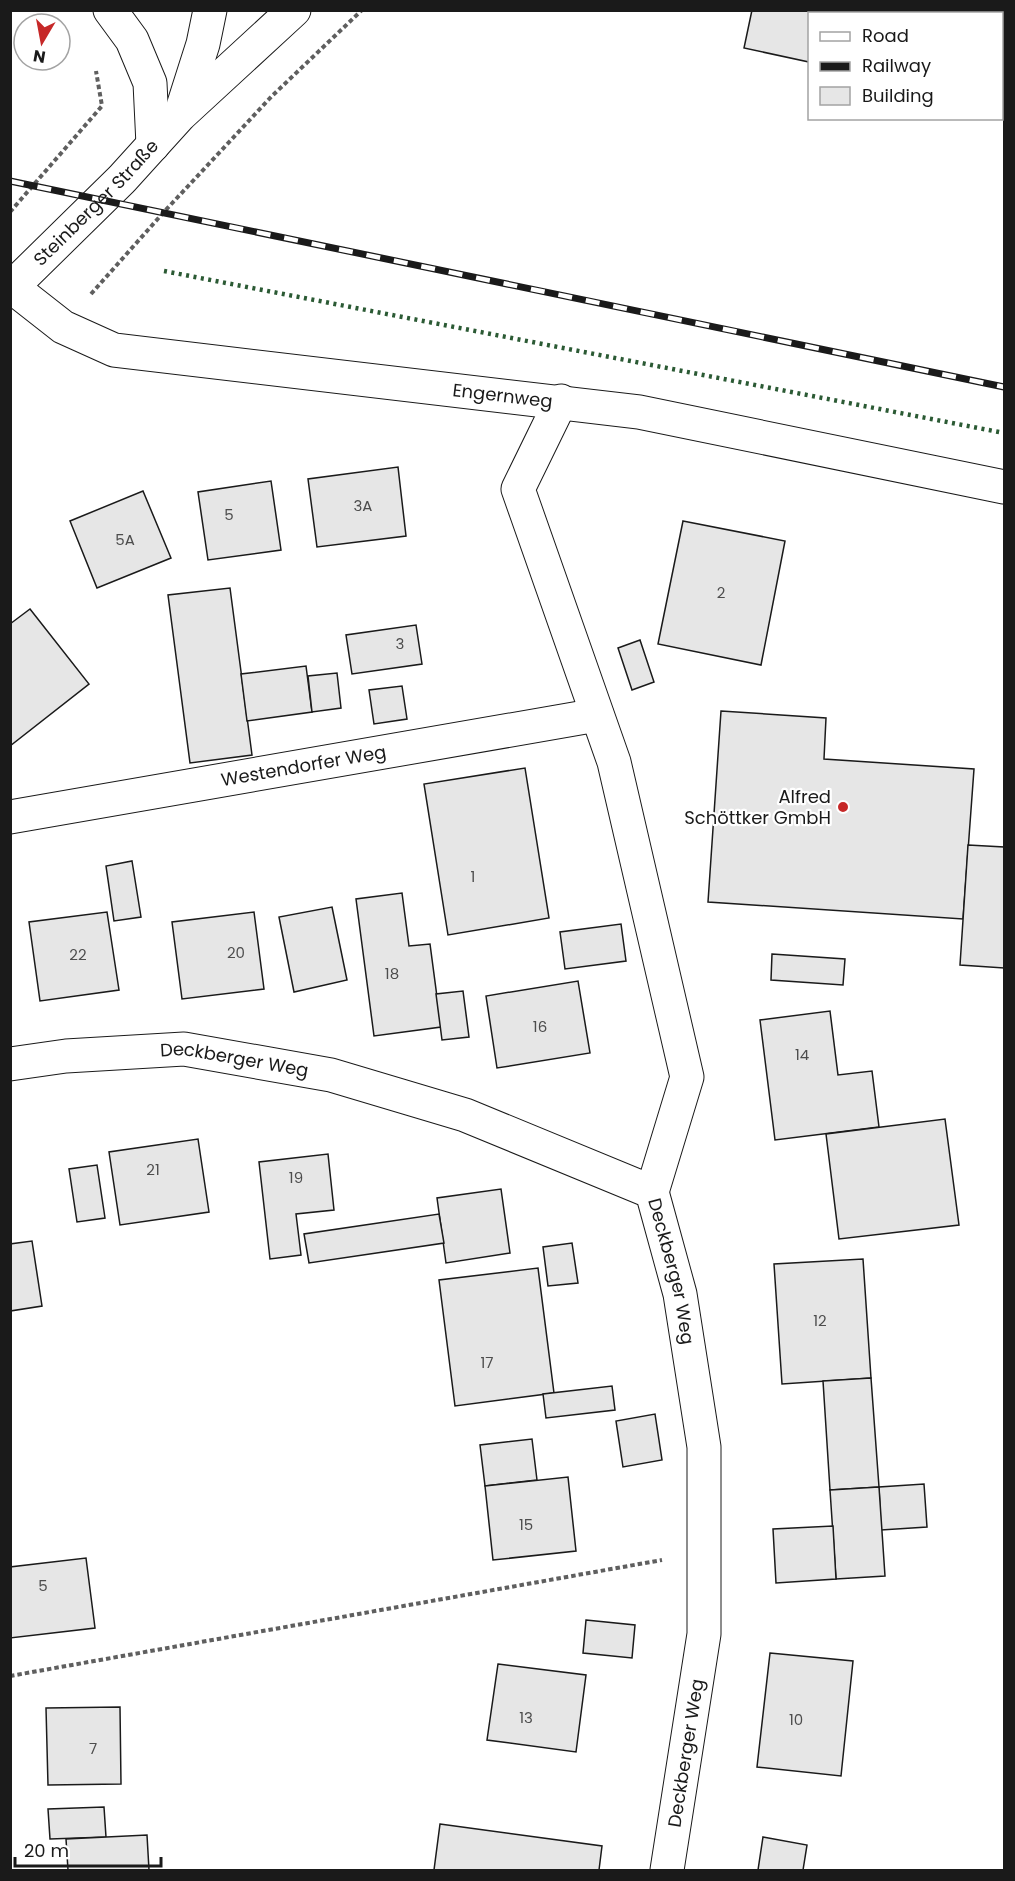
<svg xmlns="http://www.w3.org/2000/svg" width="1015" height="1881" font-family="Poppins,sans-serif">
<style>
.building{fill:#e6e6e6;stroke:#1a1a1a;stroke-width:1.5}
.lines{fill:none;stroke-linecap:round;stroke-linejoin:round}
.street-casing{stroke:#1a1a1a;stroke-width:35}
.secondary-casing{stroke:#1a1a1a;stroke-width:35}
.path{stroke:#5f5f5f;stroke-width:4;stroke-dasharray:4.5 3;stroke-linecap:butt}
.street{stroke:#fff;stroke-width:33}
.secondary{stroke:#fff;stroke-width:33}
.rail-casing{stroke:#1a1a1a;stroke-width:7}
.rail{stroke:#fff;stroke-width:4.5;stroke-dasharray:14;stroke-linecap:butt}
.hedge{stroke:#2b5a34;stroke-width:4.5;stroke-dasharray:3 4.5;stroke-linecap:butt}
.poi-dot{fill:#c62828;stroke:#fff;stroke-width:2}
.labels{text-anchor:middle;stroke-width:4.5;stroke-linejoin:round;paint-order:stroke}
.number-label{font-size:15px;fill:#4d4d4d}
.street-label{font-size:18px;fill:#1a1a1a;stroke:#fff}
.poi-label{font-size:18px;fill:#1a1a1a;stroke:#fff;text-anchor:end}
</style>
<rect width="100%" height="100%" fill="#fff"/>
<!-- building -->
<g class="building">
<path d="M 752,10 L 820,10 L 819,14 L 810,14 L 809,62 L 744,48 Z"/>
<path d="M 820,10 L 849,10 L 848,14 L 819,14 Z"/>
<path d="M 398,467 L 406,536 L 317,547 L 308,479 Z"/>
<path d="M 271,481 L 281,550 L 208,560 L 198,492 Z"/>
<path d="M 143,491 L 171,558 L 97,588 L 70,521 Z"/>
<path d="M 683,521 L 785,541 L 761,665 L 658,644 Z"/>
<path d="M 230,588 L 252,755 L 190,763 L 168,595 Z"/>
<path d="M 30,609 L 89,684 L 10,746 L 10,624 Z"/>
<path d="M 416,625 L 422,664 L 352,674 L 346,635 Z"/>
<path d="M 640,640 L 654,682 L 632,690 L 618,648 Z"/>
<path d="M 306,666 L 312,712 L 247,721 L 241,674 Z"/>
<path d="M 337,673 L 341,708 L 312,712 L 308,676 Z"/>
<path d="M 402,686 L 407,719 L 374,724 L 369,690 Z"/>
<path d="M 721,711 L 826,718 L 824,759 L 974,769 L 963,919 L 708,902 Z"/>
<path d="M 525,768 L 549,918 L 448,935 L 424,784 Z"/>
<path d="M 968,845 L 1004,847 L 1004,968 L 960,965 Z"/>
<path d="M 132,861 L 141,917 L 114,921 L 106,866 Z"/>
<path d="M 402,893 L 409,946 L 430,944 L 441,1027 L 374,1036 L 356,899 Z"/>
<path d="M 332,907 L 347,980 L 294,992 L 279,917 Z"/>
<path d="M 107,912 L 119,990 L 40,1001 L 29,922 Z"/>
<path d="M 254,912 L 264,989 L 182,999 L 172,922 Z"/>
<path d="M 621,924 L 626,961 L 565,969 L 560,932 Z"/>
<path d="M 772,954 L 845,959 L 843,985 L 771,980 Z"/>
<path d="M 578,981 L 590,1053 L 497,1068 L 486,996 Z"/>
<path d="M 463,991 L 469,1037 L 442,1040 L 436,994 Z"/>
<path d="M 830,1011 L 838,1075 L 872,1071 L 879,1127 L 775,1140 L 760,1020 Z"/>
<path d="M 945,1119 L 959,1225 L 839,1239 L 826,1134 Z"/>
<path d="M 198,1139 L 209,1212 L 120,1225 L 109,1152 Z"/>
<path d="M 328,1154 L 334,1210 L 296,1214 L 301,1255 L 270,1259 L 259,1162 Z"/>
<path d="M 97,1165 L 105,1218 L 77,1222 L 69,1169 Z"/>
<path d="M 501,1189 L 510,1253 L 446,1263 L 437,1198 Z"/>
<path d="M 439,1214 L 444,1243 L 309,1263 L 304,1234 Z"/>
<path d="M 32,1241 L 42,1306 L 10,1311 L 10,1244 Z"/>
<path d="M 572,1243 L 578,1283 L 548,1286 L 543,1247 Z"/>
<path d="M 863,1259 L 871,1378 L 782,1384 L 774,1264 Z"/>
<path d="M 538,1268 L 554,1393 L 455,1406 L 439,1280 Z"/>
<path d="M 871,1378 L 879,1487 L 830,1490 L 823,1381 Z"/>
<path d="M 612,1386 L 615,1410 L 546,1418 L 543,1394 Z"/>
<path d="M 655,1414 L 662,1460 L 623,1467 L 616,1421 Z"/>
<path d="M 532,1439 L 537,1480 L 485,1486 L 480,1445 Z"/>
<path d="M 568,1477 L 576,1551 L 493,1560 L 485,1486 Z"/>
<path d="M 924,1484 L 927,1527 L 881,1530 L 879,1487 Z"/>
<path d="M 879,1487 L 885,1576 L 836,1579 L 830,1490 Z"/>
<path d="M 833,1526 L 836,1579 L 776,1583 L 773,1529 Z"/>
<path d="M 86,1558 L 95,1628 L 10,1638 L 10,1567 Z"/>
<path d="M 586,1620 L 635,1625 L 632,1658 L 583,1653 Z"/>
<path d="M 770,1653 L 853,1661 L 841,1776 L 757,1767 Z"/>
<path d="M 498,1664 L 586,1675 L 576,1752 L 487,1740 Z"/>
<path d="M 120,1707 L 121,1784 L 48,1785 L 46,1708 Z"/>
<path d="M 104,1807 L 106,1837 L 50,1839 L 48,1809 Z"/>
<path d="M 440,1824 L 602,1846 L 599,1870 L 434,1870 Z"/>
<path d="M 147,1835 L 149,1870 L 68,1870 L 66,1839 Z"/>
<path d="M 763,1837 L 807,1845 L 803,1870 L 758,1870 Z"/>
</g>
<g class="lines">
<defs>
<g id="street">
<path id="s1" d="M 12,287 L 63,327 L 114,350 L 639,412 L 1004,487"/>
<path d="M 561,401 L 518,489 L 614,762 L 687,1077 L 652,1192"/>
<path id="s2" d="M 10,817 L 597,715"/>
<path id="s3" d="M 10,1064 L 66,1056 L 184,1049 L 331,1075 L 465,1115 L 652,1192 L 680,1294 L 704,1447 L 704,1634 L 667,1870"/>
</g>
<g id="secondary">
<path d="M 110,10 L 132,40 L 150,83 L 153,145"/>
<path d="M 181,113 L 203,44 L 210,10"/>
<path id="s4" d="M 10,289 L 122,179 L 180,115 L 294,10"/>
</g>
</defs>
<!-- street casing -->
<use href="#street" class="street-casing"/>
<!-- secondary casing -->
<use href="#secondary" class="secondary-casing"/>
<!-- path -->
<g class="path">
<path d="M 10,212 L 102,106 L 96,71"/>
<path d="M 91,294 L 163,213 L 272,96 L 362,10"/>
<path d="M 10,1676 L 662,1560"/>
</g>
<!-- street -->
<use href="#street" class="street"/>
<!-- secondary -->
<use href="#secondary" class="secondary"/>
<defs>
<path id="rail" d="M 10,181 L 1004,387"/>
</defs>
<!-- rail casing -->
<use href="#rail" class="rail-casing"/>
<!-- rail -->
<use href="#rail" class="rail"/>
<!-- hedge -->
<path class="hedge" d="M 164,271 L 1004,433"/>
</g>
<!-- markers -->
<circle class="poi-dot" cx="843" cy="807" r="6"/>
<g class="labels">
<!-- number labels -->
<g class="number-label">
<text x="363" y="511">3A</text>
<text x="229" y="520">5</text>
<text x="125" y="545">5A</text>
<text x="721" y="598">2</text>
<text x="400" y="649">3</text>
<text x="473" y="882">1</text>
<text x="236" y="958">20</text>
<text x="78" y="960">22</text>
<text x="392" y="979">18</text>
<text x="540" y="1032">16</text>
<text x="802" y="1060">14</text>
<text x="153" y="1175">21</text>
<text x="296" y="1183">19</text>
<text x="820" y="1326">12</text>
<text x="487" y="1368">17</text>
<text x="526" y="1530">15</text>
<text x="43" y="1591">5</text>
<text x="526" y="1723">13</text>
<text x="796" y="1725">10</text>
<text x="93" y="1754">7</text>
</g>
<!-- street labels -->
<g class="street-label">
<text dy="6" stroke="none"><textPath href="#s4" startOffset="122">Steinberger Straße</textPath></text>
<text dy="6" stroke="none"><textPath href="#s1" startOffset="512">Engernweg</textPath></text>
<text dy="6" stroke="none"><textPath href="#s2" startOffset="298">Westendorfer Weg</textPath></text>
<text dy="6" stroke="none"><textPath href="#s3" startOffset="226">Deckberger Weg</textPath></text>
<text dy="6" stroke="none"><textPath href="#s3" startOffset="748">Deckberger Weg</textPath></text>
<text transform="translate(686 1753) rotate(-81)" y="6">Deckberger Weg</text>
</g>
<!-- poi labels -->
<g class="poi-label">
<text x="831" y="803">Alfred<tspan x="831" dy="21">Schöttker GmbH</tspan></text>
</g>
</g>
<!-- border -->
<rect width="1015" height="1881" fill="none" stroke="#1a1a1a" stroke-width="24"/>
<!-- legend -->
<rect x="808" y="12" width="195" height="108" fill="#ffffff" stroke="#a3a3a3" stroke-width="1.5"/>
<rect x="820" y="32" width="30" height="9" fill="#ffffff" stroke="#a3a3a3" stroke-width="1.5"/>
<text x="862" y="42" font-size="18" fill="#1a1a1a">Road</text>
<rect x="820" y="62" width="30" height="9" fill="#1a1a1a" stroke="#a3a3a3" stroke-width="1.5"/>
<text x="862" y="72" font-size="18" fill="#1a1a1a">Railway</text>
<rect x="820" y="87" width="30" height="18" fill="#e6e6e6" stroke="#a3a3a3" stroke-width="1.5"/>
<text x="862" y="102" font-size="18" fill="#1a1a1a">Building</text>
<!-- north arrow -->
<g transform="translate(42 42) rotate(190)"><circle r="28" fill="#ffffff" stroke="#a3a3a3" stroke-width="1.5"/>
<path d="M0-4.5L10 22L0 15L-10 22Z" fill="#c62828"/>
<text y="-9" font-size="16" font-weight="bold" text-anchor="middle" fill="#1a1a1a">N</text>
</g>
<!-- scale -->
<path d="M15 1857v9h146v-9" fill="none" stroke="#1a1a1a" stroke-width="3"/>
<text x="24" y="1857" font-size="18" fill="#1a1a1a" stroke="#ffffff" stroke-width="4.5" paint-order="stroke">20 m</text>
</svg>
